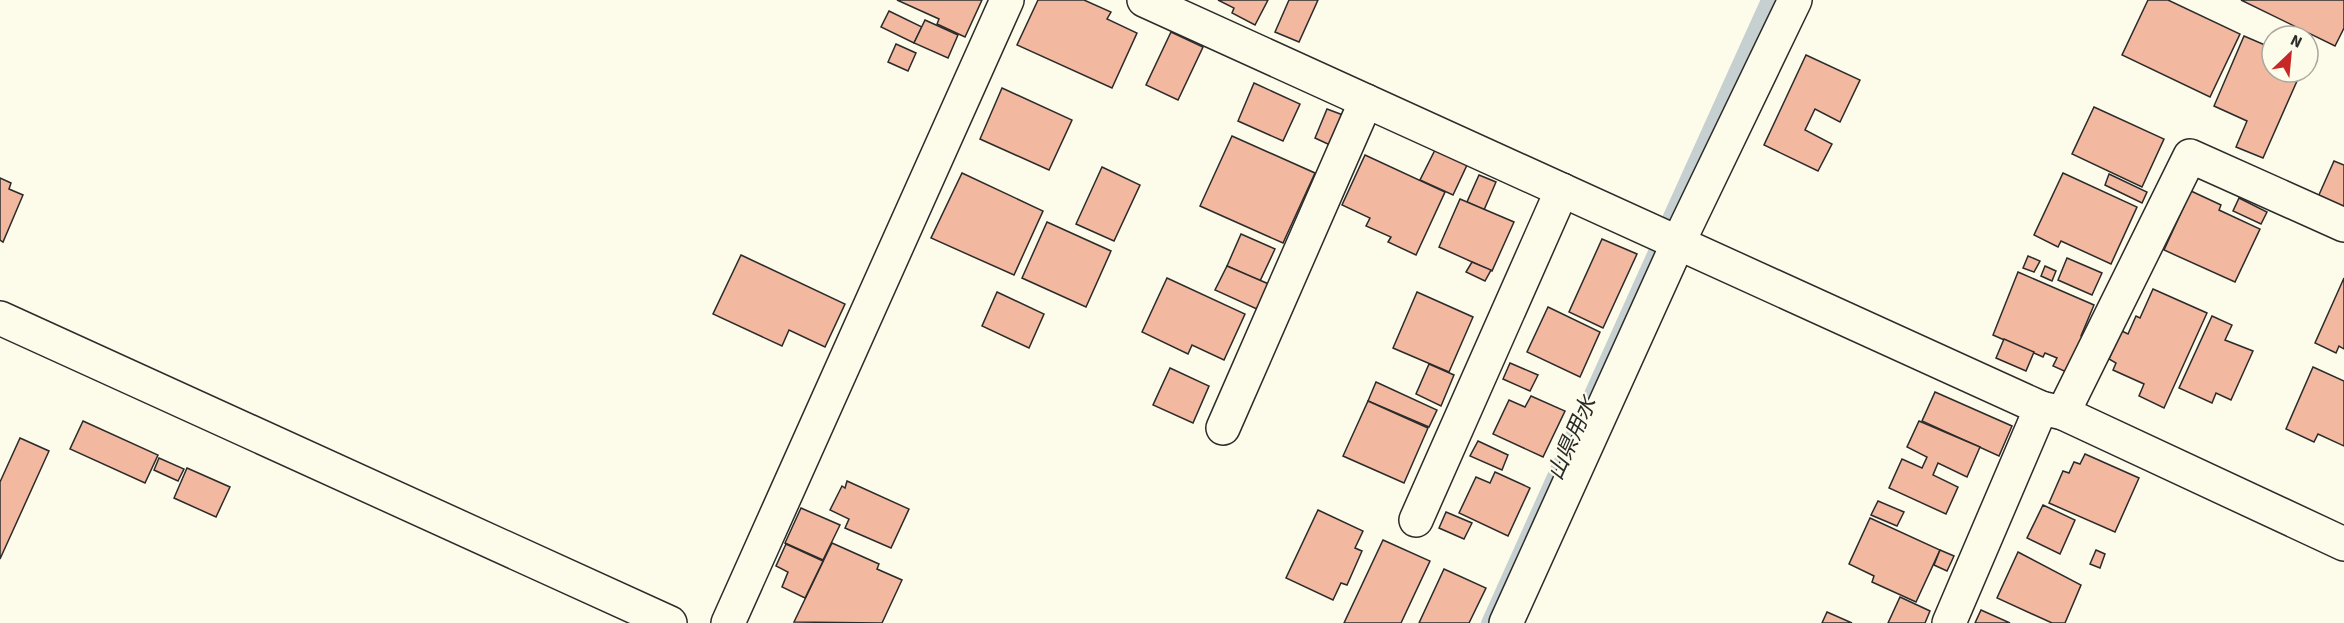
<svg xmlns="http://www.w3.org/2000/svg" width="2344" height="623" font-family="'Source Sans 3','Noto Sans JP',sans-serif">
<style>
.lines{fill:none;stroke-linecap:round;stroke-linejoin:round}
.stream{stroke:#c7d0d0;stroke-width:14}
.building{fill:#f2b8a0;stroke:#2b2b2b;stroke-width:1.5}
.minor-casing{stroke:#2b2b2b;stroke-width:36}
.minor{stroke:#fdfbea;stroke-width:33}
.labels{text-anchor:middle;stroke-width:4.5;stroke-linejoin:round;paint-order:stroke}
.water-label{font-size:22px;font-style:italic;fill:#2b2b2b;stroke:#fdfbea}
</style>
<rect width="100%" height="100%" fill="#fdfbea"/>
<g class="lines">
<!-- stream -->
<g class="stream">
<path d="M 1669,219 L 1768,0"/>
<path d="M 1488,623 L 1655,252"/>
</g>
</g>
<!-- building -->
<g class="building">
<path d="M 897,0 L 982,0 L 965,37 L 937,24 L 939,19 Z"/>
<path d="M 1038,0 L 1084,0 L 1111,12 L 1107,19 L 1137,33 L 1112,88 L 1017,45 Z"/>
<path d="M 1218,0 L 1268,0 L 1255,25 L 1232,13 L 1234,8 Z"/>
<path d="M 1289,0 L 1318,0 L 1299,42 L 1275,32 Z"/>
<path d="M 2148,0 L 2168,0 L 2240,34 L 2210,97 L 2122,55 Z"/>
<path d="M 2241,0 L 2344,0 L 2344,28 L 2335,46 Z"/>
<path d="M 889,11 L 922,27 L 914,43 L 881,27 Z"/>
<path d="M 925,20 L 958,35 L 948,58 L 914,43 Z"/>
<path d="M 1171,32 L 1203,47 L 1178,100 L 1146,85 Z"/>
<path d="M 2244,36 L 2272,48 L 2272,72 L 2301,72 L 2263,158 L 2236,147 L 2247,121 L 2214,106 Z"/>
<path d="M 896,44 L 916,53 L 908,71 L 888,62 Z"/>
<path d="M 1806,55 L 1860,80 L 1840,122 L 1815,109 L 1805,130 L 1832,144 L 1818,171 L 1764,145 Z"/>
<path d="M 1254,83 L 1300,104 L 1283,141 L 1238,121 Z"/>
<path d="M 1002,88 L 1072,120 L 1049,170 L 980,139 Z"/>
<path d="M 2094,107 L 2164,139 L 2142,187 L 2072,154 Z"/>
<path d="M 1327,109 L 1343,115 L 1330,145 L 1315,138 Z"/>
<path d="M 1232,136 L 1315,173 L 1283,243 L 1200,206 Z"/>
<path d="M 1435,150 L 1467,165 L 1453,195 L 1420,180 Z"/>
<path d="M 1365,155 L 1445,192 L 1416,255 L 1388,242 L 1391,237 L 1366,226 L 1370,218 L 1342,205 Z"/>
<path d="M 2334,161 L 2344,165 L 2344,208 L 2318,197 Z"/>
<path d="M 1102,167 L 1140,185 L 1114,241 L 1076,224 Z"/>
<path d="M 962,173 L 1043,211 L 1014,275 L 931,238 Z"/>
<path d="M 2063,173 L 2137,207 L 2111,264 L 2061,241 L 2058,247 L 2034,235 Z"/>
<path d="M 2109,174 L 2147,192 L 2142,203 L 2105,185 Z"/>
<path d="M 1479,175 L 1496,182 L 1484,210 L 1467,202 Z"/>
<path d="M 0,178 L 11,183 L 9,189 L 23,195 L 3,242 L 0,240 Z"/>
<path d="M 2191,191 L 2221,205 L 2219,210 L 2260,229 L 2235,282 L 2164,250 Z"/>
<path d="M 2239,198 L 2267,212 L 2261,224 L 2233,211 Z"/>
<path d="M 1460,199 L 1514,222 L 1492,271 L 1439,247 Z"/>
<path d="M 1047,222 L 1111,251 L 1086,307 L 1022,278 Z"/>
<path d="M 1241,234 L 1275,249 L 1260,281 L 1227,266 Z"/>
<path d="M 1602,239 L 1637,254 L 1603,328 L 1569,312 Z"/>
<path d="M 741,255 L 845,304 L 825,347 L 789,330 L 782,346 L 713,314 Z"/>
<path d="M 2028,256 L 2040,261 L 2034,272 L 2023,268 Z"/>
<path d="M 2067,258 L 2102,273 L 2092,295 L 2058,280 Z"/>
<path d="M 1472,262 L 1491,270 L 1485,281 L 1466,272 Z"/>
<path d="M 1227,266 L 1271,285 L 1259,310 L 1215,290 Z"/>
<path d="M 2045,266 L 2056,271 L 2052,281 L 2041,276 Z"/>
<path d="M 2018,272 L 2094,305 L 2081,336 L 2089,340 L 2073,375 L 2053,366 L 2057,358 L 2045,353 L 2043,357 L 1993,335 Z"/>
<path d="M 1167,278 L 1245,314 L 1224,360 L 1192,345 L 1188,354 L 1142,332 Z"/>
<path d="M 2344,278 L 2344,349 L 2339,346 L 2336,353 L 2315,343 Z"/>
<path d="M 2153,289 L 2207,313 L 2164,408 L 2139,396 L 2144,384 L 2113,370 L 2116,363 L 2109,359 L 2122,331 L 2128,334 L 2136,316 L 2140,318 Z"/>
<path d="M 997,292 L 1044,314 L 1029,348 L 982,326 Z"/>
<path d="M 1417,292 L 1473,317 L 1449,372 L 1393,348 Z"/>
<path d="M 1548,307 L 1600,332 L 1580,377 L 1527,352 Z"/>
<path d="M 2212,316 L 2232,325 L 2225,340 L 2253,351 L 2231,400 L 2216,393 L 2212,403 L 2179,388 Z"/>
<path d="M 2004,339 L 2034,352 L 2026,371 L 1996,358 Z"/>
<path d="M 1510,363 L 1538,375 L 1530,391 L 1503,379 Z"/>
<path d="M 1429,364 L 1454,375 L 1441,406 L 1416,394 Z"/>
<path d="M 2313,367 L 2344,381 L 2344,446 L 2318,434 L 2314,442 L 2286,429 Z"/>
<path d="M 1170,368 L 1209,386 L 1193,423 L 1153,405 Z"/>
<path d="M 1376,382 L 1437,410 L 1429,427 L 1368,401 Z"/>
<path d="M 1935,392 L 2012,426 L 1999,456 L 1922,421 Z"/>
<path d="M 1531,396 L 1565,411 L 1543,457 L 1493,434 L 1509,400 L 1525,407 Z"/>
<path d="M 1368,401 L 1428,428 L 1404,483 L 1343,456 Z"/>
<path d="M 83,421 L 158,455 L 145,483 L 70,449 Z"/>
<path d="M 1919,421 L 1980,447 L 1967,477 L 1938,463 L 1933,475 L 1958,487 L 1946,514 L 1889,488 L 1902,459 L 1922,468 L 1927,457 L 1907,447 Z"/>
<path d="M 20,438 L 49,451 L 0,559 L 0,482 Z"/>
<path d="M 1478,441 L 1508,455 L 1502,470 L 1470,456 Z"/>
<path d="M 2085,454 L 2139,478 L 2115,532 L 2049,503 L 2063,471 L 2069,473 L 2074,462 L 2080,464 Z"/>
<path d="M 159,458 L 184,469 L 178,481 L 154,470 Z"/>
<path d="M 187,468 L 230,487 L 216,517 L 174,498 Z"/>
<path d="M 1495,472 L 1530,488 L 1508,536 L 1459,513 L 1476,477 L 1490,483 Z"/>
<path d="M 847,481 L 909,509 L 891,548 L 845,528 L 849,519 L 830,510 L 842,486 L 845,488 Z"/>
<path d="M 1878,501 L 1904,512 L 1897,526 L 1871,515 Z"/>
<path d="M 2043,505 L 2075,520 L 2060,554 L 2027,538 Z"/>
<path d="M 801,508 L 840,525 L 823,560 L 785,543 Z"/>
<path d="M 1318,510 L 1363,531 L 1355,548 L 1362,551 L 1347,585 L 1341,583 L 1333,600 L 1286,578 Z"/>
<path d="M 1446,512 L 1472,523 L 1464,539 L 1439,528 Z"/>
<path d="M 1870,518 L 1940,550 L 1916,602 L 1872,582 L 1874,576 L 1849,564 Z"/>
<path d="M 1383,540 L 1430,561 L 1401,623 L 1344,623 Z"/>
<path d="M 832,543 L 879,564 L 877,569 L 902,580 L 882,623 L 794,622 Z"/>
<path d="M 786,544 L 823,561 L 805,598 L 782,587 L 788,572 L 776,566 Z"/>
<path d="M 1940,550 L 1954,556 L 1947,571 L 1934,565 Z"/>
<path d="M 2096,550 L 2105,554 L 2100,568 L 2090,564 Z"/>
<path d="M 2018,552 L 2081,585 L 2065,623 L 2052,623 L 1997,598 Z"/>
<path d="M 1444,569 L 1486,588 L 1469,623 L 1419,623 Z"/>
<path d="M 1900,597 L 1930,611 L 1925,623 L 1888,623 Z"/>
<path d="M 1981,610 L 2010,623 L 1975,623 Z"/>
<path d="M 1827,612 L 1852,623 L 1822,623 Z"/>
</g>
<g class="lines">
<defs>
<g id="minor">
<path d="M 1144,0 L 2041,408 L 2063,413 L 2344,544"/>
<path d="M 0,318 L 670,623"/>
<path d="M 2063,413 L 2190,156 L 2344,225"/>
<path d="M 1223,428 L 1366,101"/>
<path d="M 1416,520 L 1562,190"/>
<path d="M 728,623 L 1007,0"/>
<path d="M 1506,623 L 1678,243 L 1795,0"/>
<path d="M 1949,623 L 2041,408"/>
</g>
</defs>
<!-- minor casing -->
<use href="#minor" class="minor-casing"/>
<!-- minor -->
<use href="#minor" class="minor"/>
</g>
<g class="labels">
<!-- water labels -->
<g class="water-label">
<text transform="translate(1571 438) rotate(-66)" y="8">山県用水</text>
</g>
</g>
<!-- north arrow -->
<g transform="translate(2290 54) rotate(26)"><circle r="28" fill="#fdfbea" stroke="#a9a89e" stroke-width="1.5"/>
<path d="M0-4.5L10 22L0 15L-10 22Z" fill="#c62828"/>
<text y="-9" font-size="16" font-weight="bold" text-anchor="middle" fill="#2b2b2b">N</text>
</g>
</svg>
